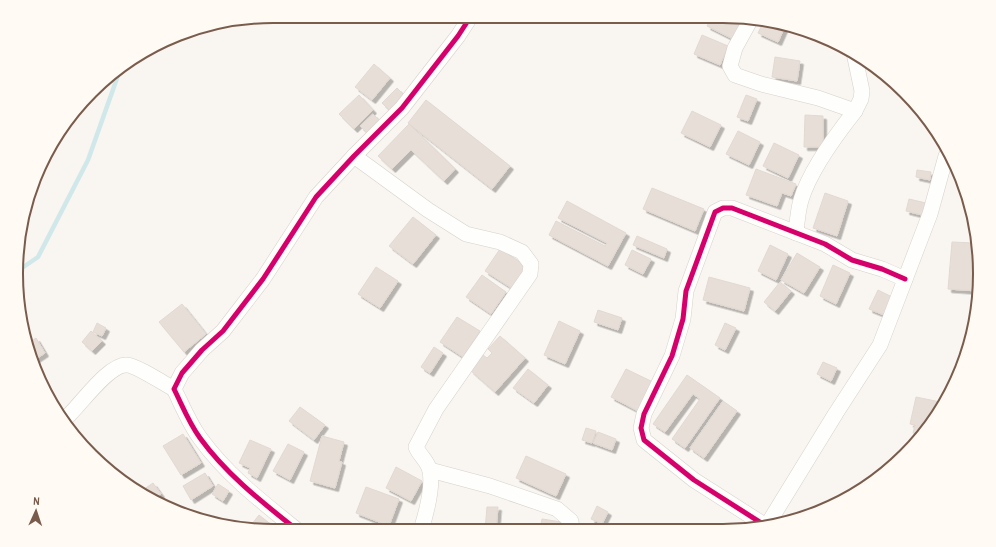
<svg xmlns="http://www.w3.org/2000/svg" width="996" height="547" font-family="'Archivo Narrow',sans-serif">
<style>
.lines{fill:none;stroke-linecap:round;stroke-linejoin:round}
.stream{stroke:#d0e8ea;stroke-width:4.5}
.building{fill:#e6ded7;stroke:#e2d8d2;filter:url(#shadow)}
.street-casing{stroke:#d7d1cb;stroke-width:16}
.street{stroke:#fefefd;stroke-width:15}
.cycleway-casing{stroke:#fffaf3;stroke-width:8}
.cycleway{stroke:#d6006c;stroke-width:5}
.rim{fill:none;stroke:#7a5c4d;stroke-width:2}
</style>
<defs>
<filter id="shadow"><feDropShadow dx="3.5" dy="3.5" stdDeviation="0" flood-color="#0004"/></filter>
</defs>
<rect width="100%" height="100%" fill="#f9f5f0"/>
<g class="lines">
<!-- stream -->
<path class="stream" d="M 19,270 L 38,257 L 88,160 L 121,67"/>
</g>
<!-- building -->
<g class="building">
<path d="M 712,17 L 739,17 L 746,18 L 735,40 L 707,26 Z"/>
<path d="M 764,21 L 786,24 L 778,42 L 758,33 Z"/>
<path d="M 702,35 L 728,46 L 720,65 L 694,54 Z"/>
<path d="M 775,57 L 800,61 L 797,81 L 772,77 Z"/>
<path d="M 374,64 L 390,78 L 372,100 L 355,87 Z"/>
<path d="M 397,88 L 405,96 L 390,111 L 382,103 Z"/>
<path d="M 359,95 L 373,110 L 354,129 L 339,114 Z"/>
<path d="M 746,95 L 757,99 L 748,121 L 737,117 Z"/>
<path d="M 426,100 L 510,166 L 492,189 L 408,123 Z"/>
<path d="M 692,111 L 721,125 L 710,147 L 681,133 Z"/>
<path d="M 373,114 L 380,121 L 367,133 L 360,126 Z"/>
<path d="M 805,115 L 823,116 L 823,147 L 804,147 Z"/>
<path d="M 409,124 L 455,169 L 444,181 L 411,150 L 392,169 L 378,156 Z"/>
<path d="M 738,131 L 760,142 L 749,165 L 726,154 Z"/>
<path d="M 774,143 L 799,155 L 788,178 L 763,166 Z"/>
<path d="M 756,169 L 796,184 L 791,196 L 782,193 L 777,206 L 746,195 Z"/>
<path d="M 917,170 L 931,172 L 930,180 L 916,177 Z"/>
<path d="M 652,188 L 704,209 L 695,231 L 643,209 Z"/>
<path d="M 825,193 L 848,201 L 837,236 L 813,228 Z"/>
<path d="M 909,199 L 926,203 L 922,215 L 906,211 Z"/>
<path d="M 567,201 L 626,233 L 608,266 L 549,235 L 556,221 L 605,246 L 607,243 L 558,218 Z"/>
<path d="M 413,217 L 436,235 L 413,264 L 389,246 Z"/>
<path d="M 637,236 L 667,249 L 664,258 L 633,245 Z"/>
<path d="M 952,242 L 974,243 L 977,291 L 948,289 Z"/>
<path d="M 770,245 L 788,254 L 776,280 L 758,271 Z"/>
<path d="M 500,249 L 528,267 L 513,289 L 485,271 Z"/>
<path d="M 632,250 L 651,259 L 643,274 L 625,265 Z"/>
<path d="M 797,253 L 820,267 L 804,293 L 781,280 Z"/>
<path d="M 833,265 L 850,273 L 836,304 L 820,296 Z"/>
<path d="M 376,267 L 398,281 L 380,308 L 358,294 Z"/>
<path d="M 482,275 L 506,292 L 491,314 L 466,297 Z"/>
<path d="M 709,277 L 750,288 L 744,311 L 703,300 Z"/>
<path d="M 780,282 L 791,291 L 775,311 L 764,302 Z"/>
<path d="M 878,290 L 892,297 L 884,315 L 869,309 Z"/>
<path d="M 182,304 L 206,334 L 184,352 L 159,322 Z"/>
<path d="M 598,310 L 622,318 L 618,330 L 594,322 Z"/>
<path d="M 457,317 L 480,331 L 463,357 L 440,342 Z"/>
<path d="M 559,321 L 580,331 L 565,364 L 544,355 Z"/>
<path d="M 97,323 L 106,328 L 102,336 L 93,332 Z"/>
<path d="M 725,323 L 736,328 L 725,350 L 715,345 Z"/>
<path d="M 91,331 L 102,341 L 92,351 L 82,342 Z"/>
<path d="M 500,336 L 525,358 L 495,392 L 470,370 L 483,355 L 487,358 L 492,353 L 488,349 Z"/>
<path d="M 36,338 L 45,353 L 33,361 L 29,343 Z"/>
<path d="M 434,347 L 443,353 L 430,373 L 421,367 Z"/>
<path d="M 823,362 L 837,368 L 831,381 L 817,374 Z"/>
<path d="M 528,369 L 548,385 L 534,403 L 513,388 Z"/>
<path d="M 626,369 L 655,383 L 640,412 L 611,397 Z"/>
<path d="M 687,375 L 720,398 L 685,448 L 672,439 L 700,399 L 693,394 L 665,432 L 653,424 Z"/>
<path d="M 916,397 L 945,403 L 922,435 L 913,433 L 915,425 L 910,424 Z"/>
<path d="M 723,401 L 737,411 L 704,458 L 690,448 Z"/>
<path d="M 300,407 L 325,425 L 314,440 L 289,421 Z"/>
<path d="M 586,428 L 596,431 L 592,443 L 582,440 Z"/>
<path d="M 598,432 L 616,439 L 612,450 L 593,443 Z"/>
<path d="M 183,434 L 201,463 L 181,475 L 163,446 Z"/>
<path d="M 322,436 L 344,442 L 339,461 L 342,462 L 335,488 L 310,481 Z"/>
<path d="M 250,440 L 271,449 L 257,478 L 248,473 L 250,468 L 239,463 Z"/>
<path d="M 288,444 L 304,452 L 290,480 L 273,471 Z"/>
<path d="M 526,456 L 566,474 L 556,496 L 516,478 Z"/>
<path d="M 396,467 L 422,481 L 411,501 L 386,488 Z"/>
<path d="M 205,473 L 213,486 L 191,500 L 183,486 Z"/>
<path d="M 153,483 L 161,494 L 152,500 L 145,497 L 140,492 Z"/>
<path d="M 218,484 L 229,491 L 223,501 L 212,494 Z"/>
<path d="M 366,487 L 399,499 L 389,526 L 356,513 Z"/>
<path d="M 597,506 L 608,512 L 602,524 L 591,519 Z"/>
<path d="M 487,507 L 498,507 L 496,530 L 485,530 Z"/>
<path d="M 259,515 L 278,530 L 257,530 L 248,529 Z"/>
<path d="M 542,519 L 568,523 L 567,529 L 540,530 Z"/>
</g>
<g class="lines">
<defs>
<g id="street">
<path d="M 751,19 L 735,48 L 730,66 L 735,75 L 761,84 L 818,98 L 855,111 C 836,135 810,170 801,200 C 798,210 797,222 796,233"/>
<path d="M 854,53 L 862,91 L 861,99 L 855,111"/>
<path d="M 354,156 L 428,210 L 466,234 L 500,242 L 522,252 L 531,264 L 530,274 L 436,409 L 416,447 C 419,455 428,461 430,471 C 433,487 426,514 421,530"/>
<path d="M 65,419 C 79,407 109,363 127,365 C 135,365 165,384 174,389"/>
<path d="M 430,470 L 490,486 L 557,509 L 571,521 L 572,529"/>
<path d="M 766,526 L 694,480 L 644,440 L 641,428 L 644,414 L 672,356 L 683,319 L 686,291 L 715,212 L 723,208 L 732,208 L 825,244 L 852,260 L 882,269 L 905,279"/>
<path d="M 766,527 L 836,413 L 880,345 L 930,214 L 946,156"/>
<path d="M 297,530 C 262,502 226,474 200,438 C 189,423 182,405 174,389 L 182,373 L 202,350 L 223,331 L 263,279 L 316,197 L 354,156 L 402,108 L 458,36 L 471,16"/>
</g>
</defs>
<!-- street casing -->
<use href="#street" class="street-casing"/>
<!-- street -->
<use href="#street" class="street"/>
<defs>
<g id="cycleway">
<path d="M 766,526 L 694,480 L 644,440 L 641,428 L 644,414 L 672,356 L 683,319 L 686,291 L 715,212 L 723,208 L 732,208 L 825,244 L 852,260 L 882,269 L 905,279"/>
<path d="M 297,530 C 262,502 226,474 200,438 C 189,423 182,405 174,389 L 182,373 L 202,350 L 223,331 L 263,279 L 316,197 L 354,156 L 402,108 L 458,36 L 471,16"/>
</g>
</defs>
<!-- cycleway casing -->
<use href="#cycleway" class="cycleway-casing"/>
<!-- cycleway -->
<use href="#cycleway" class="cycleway"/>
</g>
<!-- crop -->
<path d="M0 0H996V547H0ZM273 23H723A250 250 0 0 1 973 273V274A250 250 0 0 1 723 524H273A250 250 0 0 1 23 274V273A250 250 0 0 1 273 23Z" fill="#fffaf3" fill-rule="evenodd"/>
<path class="rim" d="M273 23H723A250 250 0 0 1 973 273V274A250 250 0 0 1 723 524H273A250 250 0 0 1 23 274V273A250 250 0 0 1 273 23Z"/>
<!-- north arrow -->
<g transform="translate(36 511) rotate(3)" stroke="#fffaf3" stroke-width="3" paint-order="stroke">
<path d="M0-3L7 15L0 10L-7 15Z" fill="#7a5c4d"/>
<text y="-6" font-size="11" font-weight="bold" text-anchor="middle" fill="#7a5c4d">N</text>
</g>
</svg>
